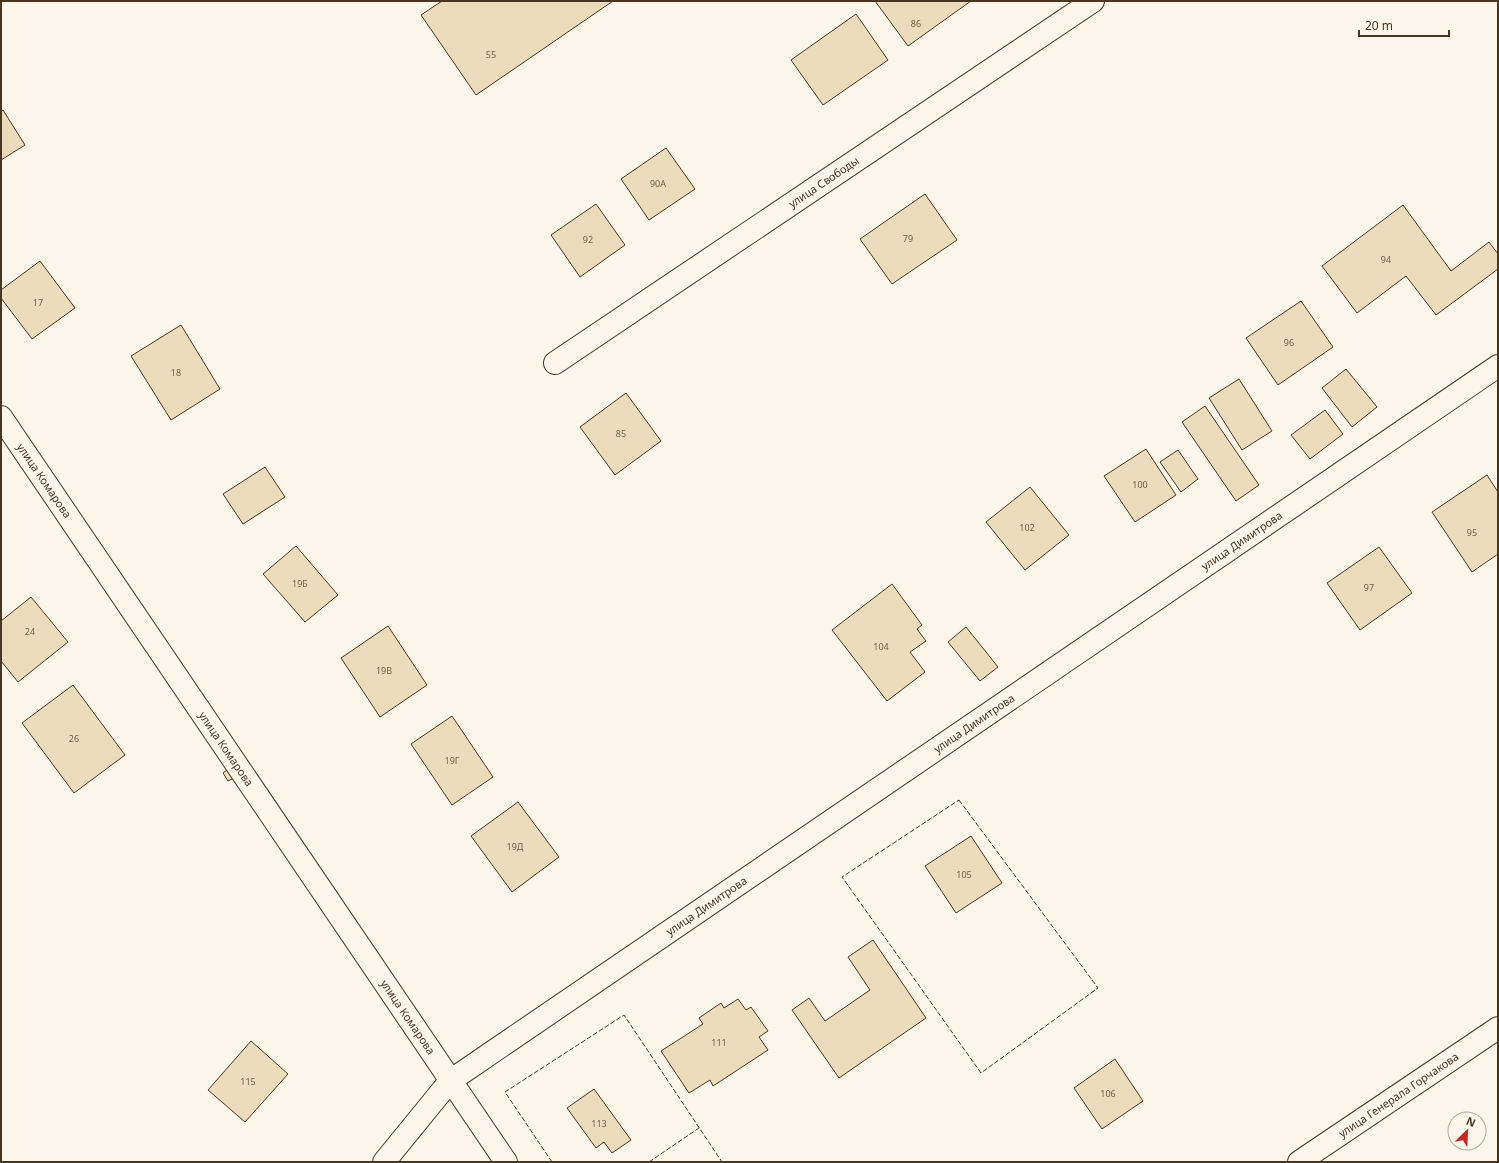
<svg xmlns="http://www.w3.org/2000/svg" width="1499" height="1163" font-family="'Noto Sans',sans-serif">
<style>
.building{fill:#ecdcbc;stroke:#4a3520}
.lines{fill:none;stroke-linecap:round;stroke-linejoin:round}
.minor-casing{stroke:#4a3520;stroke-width:24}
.minor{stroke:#fbf6e9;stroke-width:22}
.fence{stroke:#4a3520;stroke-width:1;stroke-dasharray:5 2;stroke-linecap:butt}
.labels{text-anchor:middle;stroke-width:3;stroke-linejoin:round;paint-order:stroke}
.number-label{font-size:9px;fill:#725f47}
.street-label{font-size:11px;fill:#4a3520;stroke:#fbf6e9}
</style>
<rect width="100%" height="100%" fill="#fbf6e9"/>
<!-- building -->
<g class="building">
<path d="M 442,1 L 613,1 L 476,95 L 421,15 Z"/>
<path d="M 875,1 L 971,1 L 908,46 Z"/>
<path d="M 856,14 L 888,60 L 823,105 L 791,60 Z"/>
<path d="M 3,110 L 25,145 L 1,160 L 1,111 Z"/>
<path d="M 666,148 L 695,189 L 649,220 L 621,179 Z"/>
<path d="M 925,194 L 957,240 L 892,284 L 860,239 Z"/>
<path d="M 596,204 L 625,245 L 580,277 L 551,235 Z"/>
<path d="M 1403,205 L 1451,271 L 1489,242 L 1498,254 L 1498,269 L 1436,315 L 1406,276 L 1357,313 L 1322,266 Z"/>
<path d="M 40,261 L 75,308 L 32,339 L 1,298 L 1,290 Z"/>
<path d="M 1301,301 L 1333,347 L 1278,385 L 1246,338 Z"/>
<path d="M 181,325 L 220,389 L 171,420 L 131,356 Z"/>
<path d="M 1346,369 L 1377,407 L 1352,427 L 1322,388 Z"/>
<path d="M 1239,379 L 1272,431 L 1242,450 L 1209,398 Z"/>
<path d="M 626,393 L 661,441 L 615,475 L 580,427 Z"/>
<path d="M 1205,406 L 1259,485 L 1236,501 L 1182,422 Z"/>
<path d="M 1325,410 L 1343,434 L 1310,459 L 1291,435 Z"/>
<path d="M 1146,449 L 1176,495 L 1135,522 L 1104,476 Z"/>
<path d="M 1178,450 L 1198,479 L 1181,492 L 1160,462 Z"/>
<path d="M 265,467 L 285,497 L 243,524 L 223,494 Z"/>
<path d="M 1487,475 L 1498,492 L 1498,554 L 1472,572 L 1432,512 Z"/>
<path d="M 1030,487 L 1069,535 L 1025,570 L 986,522 Z"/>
<path d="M 296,546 L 338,595 L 305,622 L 263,574 Z"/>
<path d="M 1379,547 L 1412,593 L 1360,630 L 1327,583 Z"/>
<path d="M 892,584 L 922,625 L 917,629 L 926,641 L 910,652 L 925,672 L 887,701 L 832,630 Z"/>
<path d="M 31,597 L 68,642 L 18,682 L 1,661 L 1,621 Z"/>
<path d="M 388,626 L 427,685 L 380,717 L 341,658 Z"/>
<path d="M 966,627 L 998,667 L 980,681 L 948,642 Z"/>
<path d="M 73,685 L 125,755 L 74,793 L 22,723 Z"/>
<path d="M 452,716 L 493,777 L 452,805 L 411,744 Z"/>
<path d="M 228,769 L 234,778 L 228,781 L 223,773 Z"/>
<path d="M 518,802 L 559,857 L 512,892 L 471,836 Z"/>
<path d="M 971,836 L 1002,883 L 956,913 L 925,866 Z"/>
<path d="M 873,940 L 926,1018 L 839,1078 L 792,1010 L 809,998 L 825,1021 L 870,990 L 848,957 Z"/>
<path d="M 738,999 L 746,1010 L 751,1007 L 768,1031 L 759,1037 L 768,1050 L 713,1086 L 710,1080 L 689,1093 L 661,1051 L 703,1024 L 699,1018 L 721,1003 L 724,1008 Z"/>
<path d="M 251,1041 L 288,1074 L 245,1122 L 208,1090 Z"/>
<path d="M 1115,1059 L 1143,1101 L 1102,1129 L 1074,1088 Z"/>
<path d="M 594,1089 L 631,1140 L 612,1153 L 604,1142 L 596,1148 L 567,1108 Z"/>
</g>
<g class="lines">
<defs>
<g id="minor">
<path id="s1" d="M 555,363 L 1093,1"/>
<path id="s2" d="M 1,417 L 506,1162"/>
<path id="s3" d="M 384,1162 L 450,1081 L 1498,366"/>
<path id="s4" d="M 1299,1162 L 1498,1028"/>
</g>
</defs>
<!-- minor casing -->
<use href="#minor" class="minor-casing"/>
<!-- minor -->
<use href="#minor" class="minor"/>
<!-- fence -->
<g class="fence">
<path d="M 959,800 L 1098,988 L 981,1073 L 842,877 Z"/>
<path d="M 552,1162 L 505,1092 L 624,1015 L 722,1162"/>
<path d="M 649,1162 L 699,1128"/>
</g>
</g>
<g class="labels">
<!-- number labels -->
<g class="number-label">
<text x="916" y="27">86</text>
<text x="491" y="58">55</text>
<text x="658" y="187">90А</text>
<text x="908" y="242">79</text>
<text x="588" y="243">92</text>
<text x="1386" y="263">94</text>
<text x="38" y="306">17</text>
<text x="1289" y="346">96</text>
<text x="176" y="376">18</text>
<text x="621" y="437">85</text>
<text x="1140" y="488">100</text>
<text x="1027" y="531">102</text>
<text x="1472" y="536">95</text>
<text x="300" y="587">19Б</text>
<text x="1369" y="591">97</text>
<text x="30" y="635">24</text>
<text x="881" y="650">104</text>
<text x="384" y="674">19В</text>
<text x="74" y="742">26</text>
<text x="452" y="764">19Г</text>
<text x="515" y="850">19Д</text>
<text x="964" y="878">105</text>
<text x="719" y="1046">111</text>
<text x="248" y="1085">115</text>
<text x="1108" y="1097">106</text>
<text x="599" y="1127">113</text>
</g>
<!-- street labels -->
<g class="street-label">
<text dy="4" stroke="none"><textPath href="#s1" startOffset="324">улица Свободы</textPath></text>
<text dy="4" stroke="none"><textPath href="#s2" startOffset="77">улица Комарова</textPath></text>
<text dy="4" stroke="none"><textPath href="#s3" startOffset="1063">улица Димитрова</textPath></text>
<text dy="4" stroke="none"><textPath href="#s3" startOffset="739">улица Димитрова</textPath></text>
<text dy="4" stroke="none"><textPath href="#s2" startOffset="401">улица Комарова</textPath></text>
<text dy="4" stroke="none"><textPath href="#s3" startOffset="415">улица Димитрова</textPath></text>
<text dy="4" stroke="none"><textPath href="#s2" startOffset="725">улица Комарова</textPath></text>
<text dy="4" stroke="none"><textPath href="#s4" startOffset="120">улица Генерала Горчакова</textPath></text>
</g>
</g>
<!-- border -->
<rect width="1499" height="1163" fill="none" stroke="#4a3520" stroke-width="4"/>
<!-- north arrow -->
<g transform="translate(1467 1131) rotate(24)"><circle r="19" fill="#fbf6e9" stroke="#b4a999"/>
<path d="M0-3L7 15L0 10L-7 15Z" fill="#c62828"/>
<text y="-6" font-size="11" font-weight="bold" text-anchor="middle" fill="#4a3520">N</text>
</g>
<!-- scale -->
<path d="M1359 30v6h90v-6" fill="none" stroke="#4a3520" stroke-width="2"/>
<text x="1365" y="30" font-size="12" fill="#4a3520" stroke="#fbf6e9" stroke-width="3" paint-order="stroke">20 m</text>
</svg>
